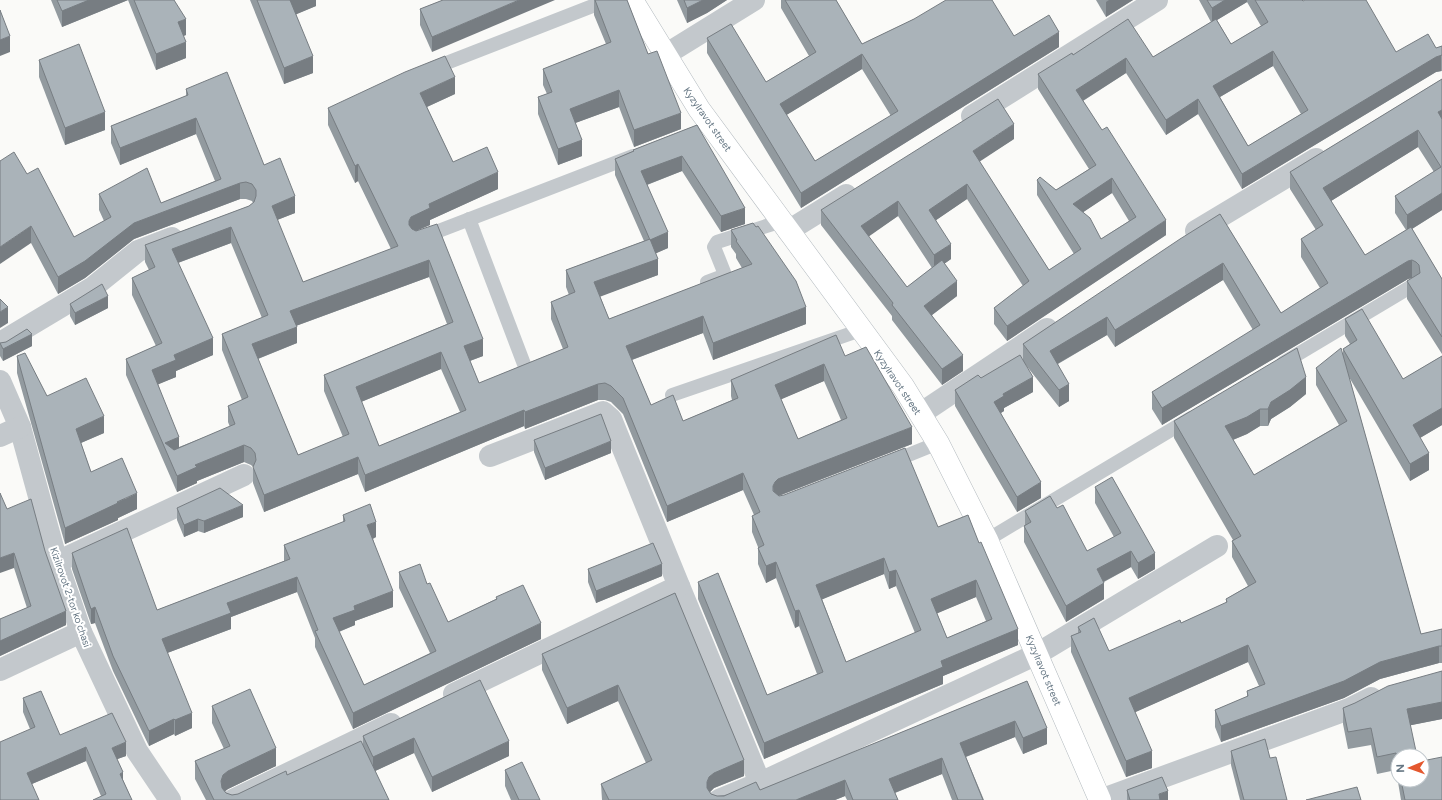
<svg xmlns="http://www.w3.org/2000/svg" width="1442" height="800" font-family="Figtree,sans-serif">
<style>
.lines{fill:none;stroke-linecap:round;stroke-linejoin:round}
.secondary-casing{stroke:#b3babf;stroke-width:23}
.lane{stroke:#c3c8cc;stroke-width:14}
.street{stroke:#c3c8cc;stroke-width:22}
.secondary{stroke:#fff;stroke-width:22}
.wall{fill:#929a9f;fill-rule:evenodd}
.shaded-wall{fill:#777d82}
.building{fill:#aab3b9;stroke:#777d82;fill-rule:evenodd}
.labels{text-anchor:middle;stroke-width:4;stroke-linejoin:round;paint-order:stroke}
.street-label{font-size:10px;fill:#657683;stroke:#fff}
</style>
<rect width="100%" height="100%" fill="#fafaf8"/>
<g class="lines">
<defs>
<path id="secondary" d="M 632,0 L 699,109 L 903,386 L 938,443 L 987,540 L 1100,800"/>
</defs>
<!-- secondary casing -->
<use href="#secondary" class="secondary-casing"/>
<!-- lane -->
<g class="lane">
<path d="M 431,69 L 608,0"/>
<path d="M 469,219 L 527,372"/>
<path d="M 423,237 L 633,156"/>
<path d="M 707,282 L 723,276 L 724,272 L 714,247 L 717,242 L 782,221"/>
<path d="M 1283,363 L 1412,286"/>
<path d="M 672,395 L 861,330"/>
<path d="M 891,462 L 938,443"/>
<path d="M 987,540 L 1191,418"/>
</g>
<!-- street -->
<g class="street">
<path d="M 665,55 L 754,0"/>
<path d="M 972,116 L 1157,0"/>
<path d="M 788,231 L 846,195"/>
<path d="M 1196,231 L 1316,159"/>
<path d="M 0,343 L 92,288 L 138,251 L 172,238"/>
<path d="M 0,381 L 20,427 L 57,562 L 81,632 L 137,751 L 170,800"/>
<path d="M 920,414 L 1047,329"/>
<path d="M 0,436 L 20,427"/>
<path d="M 57,562 L 244,475"/>
<path d="M 679,586 L 760,783"/>
<path d="M 0,670 L 81,632"/>
<path d="M 454,694 L 679,586 L 611,419 L 603,412 L 490,456"/>
<path d="M 233,800 L 391,724"/>
<path d="M 719,800 L 760,783 L 1037,654 L 1217,546"/>
<path d="M 1100,800 L 1349,709 L 1371,698"/>
</g>
<!-- secondary -->
<use href="#secondary" class="secondary"/>
</g>
<!-- wall -->
<g class="wall">
<path d="M 51,0 L 128,0 L 62,27 Z"/>
<path d="M 128,0 L 174,0 L 186,35 L 183,36 L 186,58 L 156,70 Z"/>
<path d="M 250,0 L 316,0 L 316,6 L 296,14 L 313,73 L 284,84 Z"/>
<path d="M 443,0 L 432,52 L 420,25 L 420,9 Z"/>
<path d="M 594,0 L 627,0 L 648,54 L 681,129 L 634,147 L 619,107 L 575,123 L 582,156 L 558,165 L 538,114 L 538,97 L 547,94 L 543,85 L 543,69 L 606,44 L 594,15 Z"/>
<path d="M 677,0 L 727,0 L 707,13 L 687,23 Z"/>
<path d="M 781,0 L 836,0 L 862,44 L 914,19 L 1014,36 L 1059,47 L 801,208 L 707,53 L 707,38 L 766,82 L 809,56 L 781,8 ZM 862,69 L 891,116 L 815,161 L 786,115 Z"/>
<path d="M 1096,0 L 1133,0 L 1106,17 Z"/>
<path d="M 1199,0 L 1302,0 L 1303,1 L 1396,52 L 1436,48 L 1442,46 L 1442,71 L 1436,72 L 1242,189 L 1198,114 L 1166,135 L 1126,73 L 1083,101 L 1166,235 L 1007,341 L 994,324 L 994,308 L 1023,286 L 967,199 L 936,220 L 951,259 L 944,264 L 957,296 L 932,315 L 963,371 L 942,385 L 892,320 L 892,316 L 821,225 L 821,210 L 1014,139 L 979,161 L 1049,270 L 1074,254 L 1037,195 L 1037,180 L 1056,190 L 1089,169 L 1038,89 L 1038,74 L 1073,55 L 1153,57 L 1211,22 ZM 1247,2 L 1261,26 L 1231,44 L 1217,20 ZM 1273,66 L 1301,114 L 1248,146 L 1220,97 ZM 1112,193 L 1129,221 L 1101,239 L 1083,212 ZM 898,216 L 932,268 L 907,287 L 868,236 Z"/>
<path d="M 39,60 L 105,130 L 65,145 L 39,77 Z"/>
<path d="M 1442,79 L 1442,210 L 1412,229 L 1442,279 L 1442,354 L 1407,299 L 1407,281 L 1413,278 L 1408,279 L 1162,425 L 1152,409 L 1152,392 L 1253,330 L 1223,280 L 1115,347 L 1107,335 L 1058,364 L 1069,401 L 1059,407 L 1025,364 L 1033,392 L 1004,408 L 1004,411 L 1001,413 L 1041,498 L 1017,512 L 955,406 L 955,390 L 1023,360 L 1023,344 L 1220,214 L 1281,313 L 1320,288 L 1301,257 L 1301,239 L 1316,230 L 1290,189 L 1290,172 ZM 1418,147 L 1434,172 L 1395,196 L 1395,213 L 1406,230 L 1365,255 L 1331,201 Z"/>
<path d="M 186,89 L 264,165 L 295,213 L 277,220 L 303,282 L 391,249 L 358,181 L 355,183 L 328,125 L 328,108 L 455,94 L 427,107 L 453,162 L 498,189 L 430,220 L 430,225 L 418,230 L 483,356 L 470,361 L 479,383 L 563,349 L 551,319 L 551,302 L 569,295 L 566,287 L 566,270 L 644,241 L 615,175 L 615,159 L 633,151 L 633,150 L 697,125 L 745,224 L 721,232 L 682,171 L 647,185 L 668,248 L 656,253 L 658,275 L 600,296 L 609,319 L 742,268 L 736,258 L 736,254 L 731,247 L 731,230 L 806,324 L 713,360 L 703,333 L 632,360 L 651,405 L 683,421 L 732,400 L 731,396 L 731,380 L 845,356 L 912,444 L 779,496 L 938,527 L 968,515 L 1018,645 L 943,676 L 943,684 L 764,759 L 698,599 L 698,582 L 767,695 L 817,674 L 799,626 L 795,628 L 776,578 L 766,583 L 758,564 L 758,547 L 752,532 L 752,516 L 754,515 L 743,490 L 667,522 L 623,414 L 611,402 L 605,400 L 598,400 L 525,429 L 524,426 L 365,492 L 358,474 L 264,512 L 253,483 L 253,467 L 251,465 L 244,462 L 197,481 L 197,483 L 177,492 L 126,375 L 126,359 L 156,346 L 132,295 L 132,278 L 149,270 L 145,262 L 145,245 L 249,206 L 253,203 L 252,201 L 246,199 L 240,199 L 134,239 L 85,278 L 58,294 L 31,243 L 27,174 L 74,237 L 104,221 L 99,210 L 99,194 L 161,203 L 215,181 L 196,134 L 120,165 L 111,143 L 111,126 L 186,96 ZM 231,243 L 262,318 L 222,334 L 222,350 L 242,400 L 228,406 L 228,422 L 230,427 L 179,447 L 158,384 L 176,377 L 176,371 L 213,355 L 178,263 ZM 429,277 L 447,324 L 324,375 L 324,391 L 343,437 L 298,455 L 258,359 L 297,343 L 296,326 ZM 441,369 L 460,412 L 379,446 L 361,402 ZM 824,381 L 841,420 L 798,439 L 781,399 ZM 884,574 L 889,589 L 896,586 L 915,633 L 846,662 L 822,599 ZM 976,597 L 986,621 L 947,638 L 937,613 Z"/>
<path d="M 70,304 L 108,308 L 75,325 L 70,316 Z"/>
<path d="M 1345,319 L 1403,379 L 1442,356 L 1442,425 L 1420,438 L 1429,470 L 1410,481 L 1349,377 L 1421,634 L 1442,629 L 1442,663 L 1439,663 L 1380,679 L 1344,698 L 1221,742 L 1215,727 L 1215,710 L 1247,697 L 1247,691 L 1259,686 L 1248,662 L 1135,712 L 1152,768 L 1126,777 L 1071,652 L 1071,636 L 1078,633 L 1078,627 L 1109,651 L 1181,623 L 1226,603 L 1226,599 L 1248,586 L 1232,557 L 1232,541 L 1233,540 L 1174,438 L 1174,421 L 1306,394 L 1290,407 L 1271,419 L 1268,426 L 1260,426 L 1247,434 L 1233,440 L 1254,475 L 1339,425 L 1316,385 L 1316,368 L 1343,353 L 1343,349 L 1350,344 L 1345,336 Z"/>
<path d="M 6,342 L 32,346 L 3,361 L 0,356 L 0,343 Z"/>
<path d="M 17,356 L 47,396 L 104,433 L 81,443 L 91,472 L 137,509 L 118,518 L 118,520 L 65,544 L 17,373 Z"/>
<path d="M 534,440 L 611,453 L 545,480 L 534,452 Z"/>
<path d="M 1095,487 L 1155,569 L 1138,579 L 1131,567 L 1104,582 L 1104,599 L 1066,622 L 1024,542 L 1024,526 L 1025,525 L 1025,511 L 1057,508 L 1087,551 L 1114,537 L 1095,503 Z"/>
<path d="M 177,508 L 243,517 L 204,533 L 198,531 L 184,537 L 177,520 Z"/>
<path d="M 7,509 L 66,625 L 0,656 L 0,619 L 27,608 L 14,568 Z"/>
<path d="M 343,515 L 376,537 L 373,539 L 393,607 L 355,621 L 355,625 L 339,632 L 364,685 L 430,653 L 399,588 L 399,572 L 427,584 L 448,622 L 496,599 L 496,597 L 541,639 L 353,729 L 315,647 L 315,638 L 297,592 L 231,617 L 231,629 L 167,653 L 192,728 L 175,736 L 174,734 L 149,746 L 113,671 L 95,623 L 91,624 L 72,569 L 72,553 L 157,610 L 284,561 L 284,545 L 343,522 Z"/>
<path d="M 588,569 L 662,576 L 596,603 L 588,582 Z"/>
<path d="M 675,593 L 744,776 L 714,788 L 710,792 L 711,794 L 717,796 L 760,790 L 1027,681 L 1047,744 L 1023,754 L 1015,737 L 966,757 L 984,800 L 952,800 L 942,774 L 895,793 L 898,800 L 847,800 L 845,796 L 835,800 L 602,800 L 601,784 L 646,763 L 618,701 L 567,724 L 542,670 L 542,654 Z"/>
<path d="M 1442,671 L 1442,719 L 1411,725 L 1398,756 L 1398,780 L 1422,780 L 1442,800 L 1401,800 L 1396,770 L 1377,774 L 1371,745 L 1348,749 L 1343,724 L 1343,708 Z"/>
<path d="M 480,680 L 509,756 L 432,792 L 414,753 L 375,771 L 389,800 L 206,800 L 195,779 L 195,761 L 224,749 L 212,723 L 212,706 L 276,766 L 228,789 L 225,791 L 226,793 L 232,795 L 238,794 L 363,747 L 363,736 Z"/>
<path d="M 23,698 L 60,735 L 126,756 L 117,759 L 123,780 L 132,800 L 101,796 L 86,761 L 32,784 L 0,800 L 30,729 L 23,712 Z"/>
<path d="M 1231,751 L 1270,758 L 1287,800 L 1240,800 L 1231,765 Z"/>
<path d="M 505,770 L 540,800 L 511,800 L 505,786 Z"/>
<path d="M 1127,790 L 1168,800 L 1127,800 Z"/>
</g>
<!-- shaded-wall -->
<g class="shaded-wall">
<path d="M 89,0 L 128,0 L 62,27 L 62,11 Z"/>
<path d="M 290,0 L 316,0 L 316,6 L 290,17 Z"/>
<path d="M 519,0 L 555,0 L 432,52 L 432,37 Z"/>
<path d="M 703,0 L 727,0 L 707,13 L 687,23 L 687,8 Z"/>
<path d="M 1109,0 L 1133,0 L 1106,17 L 1106,2 Z"/>
<path d="M 1225,0 L 1247,0 L 1247,2 L 1212,23 L 1212,8 Z"/>
<path d="M 186,19 L 186,35 L 178,38 L 178,22 Z"/>
<path d="M 1059,32 L 1059,47 L 801,208 L 801,193 Z"/>
<path d="M 10,36 L 10,52 L 0,56 L 0,40 Z"/>
<path d="M 186,42 L 186,58 L 156,70 L 156,54 Z"/>
<path d="M 1273,51 L 1273,66 L 1213,101 L 1213,86 Z"/>
<path d="M 862,54 L 862,69 L 780,119 L 780,104 Z"/>
<path d="M 1441,55 L 1441,71 L 1436,72 L 1242,189 L 1242,174 L 1436,57 Z"/>
<path d="M 313,56 L 313,73 L 284,84 L 284,68 Z"/>
<path d="M 1126,58 L 1126,73 L 1076,105 L 1076,90 Z"/>
<path d="M 455,77 L 455,94 L 420,110 L 420,93 Z"/>
<path d="M 619,90 L 619,107 L 570,125 L 570,109 Z"/>
<path d="M 1198,99 L 1198,114 L 1166,135 L 1166,120 Z"/>
<path d="M 1442,110 L 1442,127 L 1438,112 Z"/>
<path d="M 105,112 L 105,130 L 65,145 L 65,128 Z"/>
<path d="M 681,113 L 681,129 L 634,147 L 634,130 Z"/>
<path d="M 196,118 L 196,134 L 120,165 L 120,148 Z"/>
<path d="M 1014,124 L 1014,139 L 973,166 L 973,151 Z"/>
<path d="M 1418,130 L 1418,147 L 1323,206 L 1323,188 Z"/>
<path d="M 582,140 L 582,156 L 558,165 L 558,149 Z"/>
<path d="M 682,156 L 682,171 L 641,187 L 641,171 Z"/>
<path d="M 358,164 L 358,181 L 355,183 L 355,166 Z"/>
<path d="M 498,172 L 498,189 L 430,220 L 430,225 L 411,233 L 409,237 L 409,221 L 411,217 L 429,204 Z"/>
<path d="M 1112,178 L 1112,193 L 1073,219 L 1073,204 Z"/>
<path d="M 240,183 L 240,199 L 134,239 L 85,278 L 58,294 L 58,277 L 134,223 Z"/>
<path d="M 967,184 L 967,199 L 929,225 L 929,210 Z"/>
<path d="M 1442,193 L 1442,210 L 1407,232 L 1407,215 Z"/>
<path d="M 295,196 L 295,213 L 272,222 L 272,206 Z"/>
<path d="M 898,201 L 898,216 L 861,242 L 861,226 Z"/>
<path d="M 745,208 L 745,224 L 721,232 L 721,216 Z"/>
<path d="M 1166,220 L 1166,235 L 1007,341 L 1007,326 Z"/>
<path d="M 31,226 L 31,243 L 0,264 L 0,247 Z"/>
<path d="M 231,227 L 231,243 L 172,265 L 172,249 Z"/>
<path d="M 668,232 L 668,248 L 650,256 L 650,240 Z"/>
<path d="M 951,244 L 951,259 L 934,271 L 934,255 Z"/>
<path d="M 658,259 L 658,275 L 594,299 L 594,282 Z"/>
<path d="M 429,260 L 429,277 L 290,328 L 290,311 Z"/>
<path d="M 1412,260 L 1412,278 L 1408,279 L 1162,425 L 1162,408 L 1408,261 Z"/>
<path d="M 1223,263 L 1223,280 L 1115,347 L 1115,330 Z"/>
<path d="M 957,281 L 957,296 L 924,321 L 924,306 Z"/>
<path d="M 108,296 L 108,308 L 75,325 L 75,313 Z"/>
<path d="M 8,307 L 8,323 L 0,328 L 0,312 Z"/>
<path d="M 806,307 L 806,324 L 713,360 L 713,343 Z"/>
<path d="M 703,316 L 703,333 L 626,362 L 626,346 Z"/>
<path d="M 1107,317 L 1107,335 L 1050,368 L 1050,351 Z"/>
<path d="M 297,327 L 297,343 L 252,361 L 252,344 Z"/>
<path d="M 32,334 L 32,346 L 3,361 L 3,349 Z"/>
<path d="M 213,338 L 213,355 L 176,371 L 176,377 L 152,387 L 152,370 L 174,355 Z"/>
<path d="M 483,339 L 483,356 L 464,363 L 464,346 Z"/>
<path d="M 441,352 L 441,369 L 356,404 L 356,387 Z"/>
<path d="M 963,355 L 963,371 L 942,385 L 942,369 Z"/>
<path d="M 824,364 L 824,381 L 775,402 L 775,385 Z"/>
<path d="M 1033,377 L 1033,392 L 1004,408 L 1004,411 L 994,417 L 994,402 L 1003,394 Z"/>
<path d="M 1306,377 L 1306,394 L 1290,407 L 1271,419 L 1268,426 L 1268,409 L 1271,402 Z"/>
<path d="M 598,384 L 598,400 L 525,429 L 525,412 Z"/>
<path d="M 1069,384 L 1069,401 L 1059,407 L 1059,390 Z"/>
<path d="M 1442,408 L 1442,425 L 1413,442 L 1413,425 Z"/>
<path d="M 1260,409 L 1260,426 L 1247,434 L 1225,443 L 1225,426 Z"/>
<path d="M 524,410 L 524,426 L 365,492 L 365,475 Z"/>
<path d="M 104,416 L 104,433 L 76,445 L 76,429 Z"/>
<path d="M 912,427 L 912,444 L 778,496 L 775,498 L 773,486 L 775,482 L 778,479 Z"/>
<path d="M 179,437 L 179,454 L 165,443 Z"/>
<path d="M 611,441 L 611,453 L 545,480 L 545,468 Z"/>
<path d="M 244,445 L 244,462 L 197,481 L 197,483 L 177,492 L 177,476 L 195,465 Z"/>
<path d="M 1429,453 L 1429,470 L 1410,481 L 1410,464 Z"/>
<path d="M 358,457 L 358,474 L 264,512 L 264,495 Z"/>
<path d="M 743,473 L 743,490 L 667,522 L 667,506 Z"/>
<path d="M 1041,482 L 1041,498 L 1017,512 L 1017,497 Z"/>
<path d="M 137,493 L 137,509 L 118,518 L 118,520 L 65,544 L 65,528 Z"/>
<path d="M 243,505 L 243,517 L 204,533 L 204,521 Z"/>
<path d="M 198,519 L 198,531 L 184,537 L 184,525 Z"/>
<path d="M 376,522 L 376,537 L 367,541 L 367,525 Z"/>
<path d="M 1131,551 L 1131,567 L 1097,585 L 1097,569 Z"/>
<path d="M 14,553 L 14,568 L 0,573 L 0,558 Z"/>
<path d="M 1155,553 L 1155,569 L 1138,579 L 1138,563 Z"/>
<path d="M 884,558 L 884,574 L 816,602 L 816,585 Z"/>
<path d="M 776,562 L 776,578 L 766,583 L 766,566 Z"/>
<path d="M 662,564 L 662,576 L 596,603 L 596,591 Z"/>
<path d="M 896,570 L 896,586 L 889,589 L 889,572 Z"/>
<path d="M 297,577 L 297,592 L 231,617 L 231,629 L 162,655 L 162,639 L 227,603 Z"/>
<path d="M 976,580 L 976,597 L 931,616 L 931,599 Z"/>
<path d="M 1104,583 L 1104,599 L 1066,622 L 1066,606 Z"/>
<path d="M 393,591 L 393,607 L 355,621 L 355,625 L 333,634 L 333,618 L 354,606 Z"/>
<path d="M 95,607 L 95,623 L 91,624 L 91,609 Z"/>
<path d="M 799,610 L 799,626 L 795,628 L 795,611 Z"/>
<path d="M 66,611 L 66,625 L 0,656 L 0,641 Z"/>
<path d="M 541,623 L 541,639 L 353,729 L 353,713 Z"/>
<path d="M 1018,629 L 1018,645 L 943,676 L 943,684 L 764,759 L 764,743 L 941,661 Z"/>
<path d="M 1248,645 L 1248,662 L 1129,715 L 1129,698 Z"/>
<path d="M 1439,646 L 1439,663 L 1380,679 L 1344,698 L 1221,742 L 1221,726 L 1380,662 Z"/>
<path d="M 618,685 L 618,701 L 567,724 L 567,708 Z"/>
<path d="M 1442,702 L 1442,719 L 1407,726 L 1407,709 Z"/>
<path d="M 192,713 L 192,728 L 175,736 L 175,720 Z"/>
<path d="M 174,719 L 174,734 L 149,746 L 149,731 Z"/>
<path d="M 1015,721 L 1015,737 L 960,759 L 960,743 Z"/>
<path d="M 1047,728 L 1047,744 L 1023,754 L 1023,738 Z"/>
<path d="M 414,738 L 414,753 L 373,772 L 373,757 Z"/>
<path d="M 509,741 L 509,756 L 432,792 L 432,777 Z"/>
<path d="M 126,742 L 126,756 L 112,761 L 112,748 Z"/>
<path d="M 86,747 L 86,761 L 27,786 L 27,773 Z"/>
<path d="M 276,748 L 276,766 L 228,789 L 223,793 L 221,781 L 223,775 L 228,771 Z"/>
<path d="M 1152,751 L 1152,768 L 1126,777 L 1126,761 Z"/>
<path d="M 942,758 L 942,774 L 889,795 L 889,779 Z"/>
<path d="M 744,760 L 744,776 L 714,788 L 709,793 L 707,798 L 707,782 L 709,777 L 714,773 Z"/>
<path d="M 123,772 L 123,786 L 120,774 Z"/>
<path d="M 845,780 L 845,796 L 835,800 L 796,800 Z"/>
<path d="M 1168,791 L 1168,800 L 1159,800 L 1159,794 Z"/>
</g>
<!-- building -->
<g class="building">
<path d="M 57,0 L 89,0 L 62,11 Z"/>
<path d="M 134,0 L 174,0 L 186,19 L 178,22 L 186,42 L 156,54 Z"/>
<path d="M 257,0 L 291,0 L 290,0 L 313,56 L 284,68 Z"/>
<path d="M 443,0 L 519,0 L 432,37 L 420,9 Z"/>
<path d="M 595,0 L 627,0 L 648,54 L 657,51 L 681,113 L 634,130 L 619,90 L 570,109 L 582,140 L 558,149 L 538,97 L 552,92 L 543,69 L 611,42 Z"/>
<path d="M 684,0 L 703,0 L 687,8 Z"/>
<path d="M 785,0 L 836,0 L 862,44 L 914,19 L 946,0 L 992,0 L 1014,36 L 1049,15 L 1059,32 L 801,193 L 707,38 L 731,24 L 766,82 L 816,52 ZM 862,54 L 898,111 L 815,161 L 780,104 Z"/>
<path d="M 1207,0 L 1225,0 L 1212,8 Z"/>
<path d="M 1255,0 L 1302,0 L 1303,1 L 1305,0 L 1366,0 L 1396,52 L 1428,34 L 1436,48 L 1442,46 L 1442,55 L 1436,57 L 1242,174 L 1198,99 L 1166,120 L 1126,58 L 1076,90 L 1102,130 L 1107,127 L 1166,220 L 1007,326 L 994,308 L 1029,281 L 967,184 L 929,210 L 951,244 L 934,255 L 898,201 L 861,226 L 907,287 L 942,260 L 957,281 L 924,306 L 963,355 L 942,369 L 892,305 L 893,303 L 821,210 L 998,99 L 1014,124 L 973,151 L 1049,270 L 1081,249 L 1037,180 L 1040,177 L 1056,190 L 1096,165 L 1038,74 L 1072,53 L 1073,55 L 1128,19 L 1153,57 L 1216,19 L 1231,44 L 1268,22 ZM 1273,51 L 1308,110 L 1248,146 L 1213,86 ZM 1112,178 L 1136,217 L 1101,239 L 1090,218 L 1073,204 Z"/>
<path d="M 0,10 L 10,36 L 0,40 Z"/>
<path d="M 79,44 L 105,112 L 65,128 L 39,60 Z"/>
<path d="M 445,56 L 455,77 L 420,93 L 453,162 L 487,147 L 498,172 L 429,204 L 430,208 L 411,217 L 409,221 L 409,225 L 412,229 L 416,231 L 437,224 L 483,339 L 464,346 L 479,383 L 568,347 L 551,302 L 575,292 L 566,270 L 650,239 L 658,259 L 594,282 L 609,319 L 752,264 L 736,241 L 737,240 L 731,230 L 753,223 L 756,227 L 758,226 L 796,281 L 806,307 L 713,343 L 703,316 L 626,346 L 651,405 L 673,395 L 683,421 L 738,398 L 731,380 L 836,335 L 845,356 L 866,347 L 912,427 L 778,479 L 775,482 L 773,486 L 773,491 L 779,496 L 784,495 L 905,448 L 938,527 L 968,515 L 979,543 L 981,542 L 1018,629 L 941,661 L 943,667 L 764,743 L 698,582 L 718,573 L 767,695 L 823,672 L 799,610 L 795,611 L 776,562 L 766,566 L 758,548 L 764,545 L 752,516 L 760,512 L 743,473 L 667,506 L 623,398 L 611,386 L 605,383 L 598,384 L 525,412 L 524,410 L 365,475 L 358,457 L 264,495 L 253,467 L 256,460 L 255,453 L 251,448 L 244,445 L 195,465 L 197,467 L 177,476 L 126,359 L 162,343 L 132,278 L 155,267 L 145,245 L 249,206 L 254,202 L 256,196 L 256,190 L 252,184 L 246,182 L 240,183 L 134,223 L 85,261 L 58,277 L 31,226 L 0,247 L 0,161 L 14,152 L 27,174 L 38,168 L 74,237 L 111,217 L 99,194 L 147,168 L 161,203 L 221,179 L 196,118 L 120,148 L 111,126 L 188,95 L 186,89 L 227,72 L 264,165 L 280,158 L 295,196 L 272,206 L 303,282 L 398,246 L 358,164 L 355,166 L 328,108 L 405,72 ZM 231,227 L 268,315 L 222,334 L 248,397 L 228,406 L 235,424 L 174,450 L 165,443 L 179,437 L 152,370 L 176,360 L 174,355 L 213,338 L 172,249 ZM 429,260 L 453,322 L 324,375 L 349,434 L 298,455 L 252,344 L 297,327 L 290,311 ZM 441,352 L 466,410 L 379,446 L 356,387 ZM 824,364 L 847,418 L 798,439 L 775,385 ZM 884,558 L 889,572 L 896,570 L 921,630 L 846,662 L 816,585 ZM 976,580 L 992,619 L 947,638 L 931,599 Z"/>
<path d="M 1442,79 L 1442,110 L 1438,112 L 1442,119 L 1442,193 L 1407,215 L 1395,196 L 1441,167 L 1418,130 L 1323,188 L 1365,255 L 1411,227 L 1442,279 L 1442,337 L 1407,281 L 1420,273 L 1419,265 L 1416,262 L 1412,260 L 1408,261 L 1162,408 L 1152,392 L 1260,325 L 1223,263 L 1115,330 L 1107,317 L 1050,351 L 1069,384 L 1059,390 L 1023,344 L 1180,239 L 1220,214 L 1281,313 L 1328,283 L 1301,239 L 1323,225 L 1290,172 Z"/>
<path d="M 697,125 L 745,208 L 721,216 L 682,156 L 641,171 L 668,232 L 650,240 L 615,159 L 634,151 L 633,150 Z"/>
<path d="M 102,284 L 108,296 L 75,313 L 70,304 Z"/>
<path d="M 0,299 L 8,307 L 0,312 Z"/>
<path d="M 1362,309 L 1403,379 L 1442,356 L 1442,408 L 1413,425 L 1429,453 L 1410,464 L 1343,349 L 1357,340 L 1345,319 Z"/>
<path d="M 27,329 L 32,334 L 3,349 L 0,343 L 6,342 Z"/>
<path d="M 1297,348 L 1306,377 L 1290,390 L 1271,402 L 1268,409 L 1260,409 L 1247,417 L 1225,426 L 1254,475 L 1347,421 L 1316,368 L 1341,348 L 1421,634 L 1442,629 L 1442,646 L 1439,646 L 1380,662 L 1344,681 L 1221,726 L 1215,710 L 1248,696 L 1247,691 L 1265,684 L 1248,645 L 1129,698 L 1152,751 L 1126,761 L 1071,636 L 1081,632 L 1078,627 L 1094,618 L 1109,651 L 1180,620 L 1181,623 L 1227,602 L 1226,599 L 1256,582 L 1232,541 L 1241,536 L 1174,421 Z"/>
<path d="M 25,353 L 47,396 L 86,378 L 104,416 L 76,429 L 91,472 L 122,458 L 137,493 L 117,502 L 118,503 L 65,528 L 17,356 Z"/>
<path d="M 1020,355 L 1033,377 L 1003,394 L 1004,396 L 994,402 L 1041,482 L 1017,497 L 955,390 L 978,375 L 981,378 Z"/>
<path d="M 601,414 L 611,441 L 545,468 L 534,440 Z"/>
<path d="M 1112,477 L 1155,553 L 1138,563 L 1131,551 L 1097,569 L 1104,583 L 1066,606 L 1024,526 L 1031,522 L 1025,511 L 1050,496 L 1057,508 L 1063,505 L 1087,551 L 1121,533 L 1095,487 Z"/>
<path d="M 220,488 L 243,505 L 204,521 L 198,519 L 184,525 L 177,508 Z"/>
<path d="M 0,493 L 7,509 L 31,499 L 45,551 L 66,611 L 0,641 L 0,619 L 31,606 L 14,553 L 0,558 Z"/>
<path d="M 370,504 L 376,522 L 367,525 L 393,591 L 354,606 L 355,610 L 333,618 L 364,685 L 436,651 L 399,572 L 420,564 L 427,584 L 430,583 L 448,622 L 497,599 L 496,597 L 523,585 L 541,623 L 353,713 L 315,631 L 318,630 L 297,577 L 227,603 L 231,613 L 162,639 L 192,713 L 175,720 L 174,719 L 149,731 L 113,656 L 95,607 L 91,609 L 72,553 L 127,528 L 157,610 L 290,559 L 284,545 L 345,521 L 343,515 Z"/>
<path d="M 653,543 L 662,564 L 596,591 L 588,569 Z"/>
<path d="M 675,593 L 744,760 L 714,773 L 709,777 L 707,782 L 707,788 L 711,794 L 717,796 L 724,796 L 756,782 L 760,790 L 1027,681 L 1047,728 L 1023,738 L 1015,721 L 960,743 L 983,800 L 958,800 L 942,758 L 889,779 L 898,800 L 853,800 L 845,780 L 796,800 L 609,800 L 601,784 L 652,760 L 618,685 L 567,708 L 542,654 Z"/>
<path d="M 1442,671 L 1442,702 L 1407,709 L 1417,756 L 1398,756 L 1398,765 L 1396,753 L 1377,757 L 1371,728 L 1348,732 L 1343,708 L 1355,703 L 1388,686 Z"/>
<path d="M 480,680 L 509,741 L 432,777 L 414,738 L 373,757 L 363,736 Z"/>
<path d="M 250,689 L 276,748 L 228,771 L 223,775 L 221,781 L 222,788 L 226,793 L 232,795 L 238,794 L 286,771 L 287,775 L 361,741 L 389,800 L 214,800 L 195,761 L 230,746 L 212,706 Z"/>
<path d="M 41,691 L 60,735 L 112,713 L 126,742 L 112,748 L 123,772 L 120,774 L 132,800 L 93,800 L 106,794 L 86,747 L 27,773 L 39,800 L 0,800 L 0,742 L 35,727 L 23,698 Z"/>
<path d="M 1265,739 L 1270,758 L 1276,757 L 1287,800 L 1244,800 L 1231,751 Z"/>
<path d="M 1442,757 L 1442,800 L 1405,800 L 1401,780 L 1422,780 L 1422,761 Z"/>
<path d="M 522,762 L 540,800 L 519,800 L 505,770 Z"/>
<path d="M 1162,777 L 1168,791 L 1159,794 L 1160,800 L 1130,800 L 1127,790 Z"/>
<path d="M 1357,787 L 1361,800 L 1306,800 Z"/>
</g>
<g class="labels">
<!-- street labels -->
<g class="street-label">
<text transform="translate(708 119) rotate(55)" y="4">Kyzylravot street</text>
<text transform="translate(898 382) rotate(56)" y="4">Kyzylravot street</text>
<text transform="translate(71 597) rotate(71)" y="4">Kizilrovot 2-tor koʻchasi</text>
<text transform="translate(1044 670) rotate(67)" y="4">Kyzylravot street</text>
</g>
</g>
<!-- north arrow -->
<g transform="translate(1410 768) rotate(268)"><circle r="19" fill="#ffffff" stroke="#c1c8cd"/>
<path d="M0-3L7 15L0 10L-7 15Z" fill="#e4572e"/>
<text y="-6" font-size="11" font-weight="bold" text-anchor="middle" fill="#657683">N</text>
</g>
</svg>
